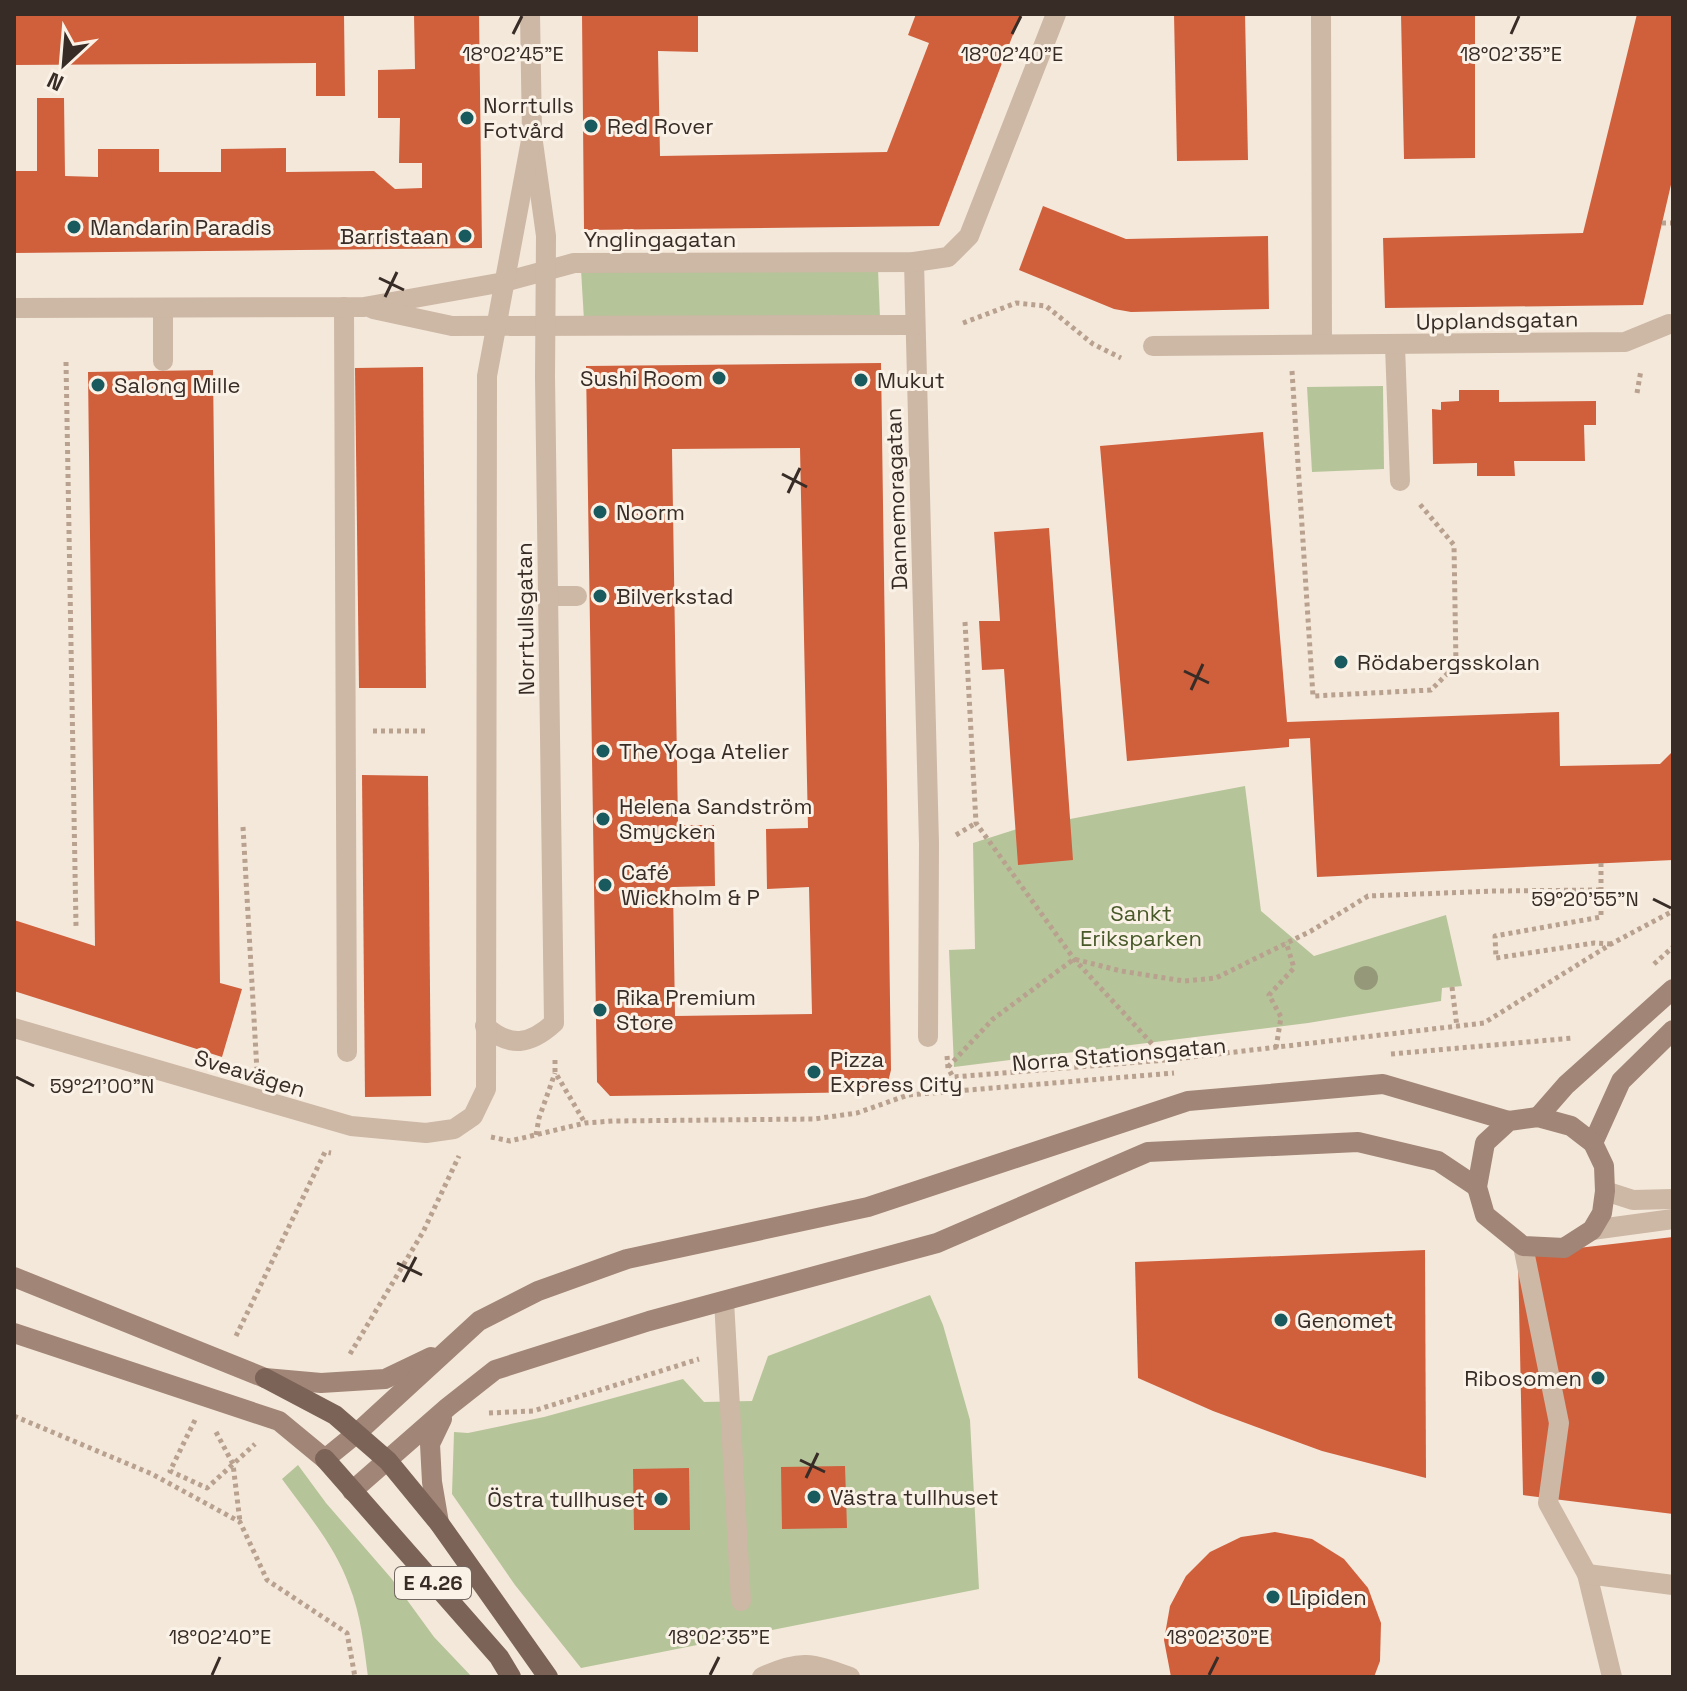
<svg xmlns="http://www.w3.org/2000/svg" width="1687" height="1691" font-family="'Space Grotesk',sans-serif">
<style>
.green{fill:#b6c499}
.building{fill:#d05f3c;fill-rule:evenodd}
.lines{fill:none;stroke-linecap:round;stroke-linejoin:round}
.path{stroke:#b9a18f;stroke-width:5;stroke-dasharray:4 4;stroke-linecap:butt}
.service{stroke:#cdb7a5;stroke-width:20}
.minor{stroke:#cdb7a5;stroke-width:20}
.tertiary{stroke:#cdb7a5;stroke-width:20}
.secondary{stroke:#a18576;stroke-width:20}
.primary{stroke:#7c6357;stroke-width:20}
.tree{fill:#959979}
.ticks{fill:none;stroke:#382c27;stroke-width:3}
.poi-dot{fill:#195a5e;stroke:#fbf2e7;stroke-width:3}
.labels{text-anchor:middle;stroke-width:6;stroke-linejoin:round;paint-order:stroke}
.shield{fill:#fbf2e7;stroke:#726761;stroke-width:2}
.shield-label{font-size:20px;font-weight:bold;fill:#382c27}
.poi-label{font-size:22px;fill:#382c27;stroke:#fbf2e7;text-anchor:start}
.street-label{font-size:22px;fill:#382c27;stroke:#fbf2e7}
.park-label{font-size:22px;fill:#485929;stroke:#fbf2e7}
.ticks-label{font-size:20px;text-anchor:middle;fill:#382c27;stroke:#fbf2e7;stroke-width:6;stroke-linejoin:round;paint-order:stroke}
</style>
<rect width="100%" height="100%" fill="#f4e8da"/>
<!-- green -->
<g class="green">
<path d="M 878,269 L 880,318 L 584,320 L 581,270 Z"/>
<path d="M 1383,386 L 1384,469 L 1312,472 L 1307,387 Z"/>
<path d="M 1245,786 L 1261,911 L 1314,956 L 1446,915 L 1462,986 L 1442,988 L 1441,1001 L 1308,1023 L 954,1067 L 949,950 L 975,949 L 973,843 L 1017,829 Z"/>
<path d="M 930,1295 L 943,1325 L 970,1420 L 979,1589 L 581,1668 L 515,1585 L 452,1494 L 454,1432 L 468,1433 L 544,1417 L 683,1379 L 704,1402 L 752,1401 L 768,1356 Z"/>
<path d="M 298,1465 L 326,1503 L 391,1578 L 434,1637 L 472,1677 L 368,1677 C 364,1646 361,1615 349,1585 C 335,1546 306,1512 282,1479 Z"/>
</g>
<!-- building -->
<g class="building">
<path d="M 14,14 L 344,14 L 345,96 L 316,96 L 316,63 L 14,65 Z"/>
<path d="M 414,14 L 479,14 L 482,248 L 14,253 L 14,171 L 37,171 L 37,98 L 64,98 L 65,176 L 98,177 L 98,149 L 159,149 L 159,172 L 221,172 L 221,149 L 286,148 L 286,172 L 374,171 L 395,189 L 422,188 L 422,163 L 399,163 L 400,118 L 378,118 L 378,70 L 415,69 Z"/>
<path d="M 582,14 L 698,14 L 698,52 L 658,51 L 660,156 L 887,152 L 929,43 L 908,35 L 916,14 L 1021,14 L 939,226 L 584,230 Z"/>
<path d="M 1174,14 L 1245,14 L 1248,160 L 1177,161 Z"/>
<path d="M 1401,14 L 1475,14 L 1475,158 L 1404,159 Z"/>
<path d="M 1637,14 L 1673,14 L 1673,176 L 1643,305 L 1385,308 L 1383,238 L 1583,233 Z"/>
<path d="M 1043,206 L 1126,239 L 1268,236 L 1269,309 L 1131,312 L 1114,309 L 1019,270 Z"/>
<path d="M 881,363 L 891,1070 L 888,1082 L 882,1088 L 871,1092 L 610,1096 L 597,1082 L 586,366 ZM 800,448 L 808,828 L 766,829 L 767,889 L 809,887 L 812,1014 L 675,1016 L 673,887 L 715,886 L 714,825 L 678,825 L 672,449 Z"/>
<path d="M 423,367 L 426,688 L 359,688 L 355,368 Z"/>
<path d="M 213,370 L 220,983 L 242,989 L 222,1057 L 14,991 L 14,920 L 95,946 L 88,372 Z"/>
<path d="M 1459,390 L 1499,390 L 1499,402 L 1596,401 L 1596,425 L 1584,425 L 1585,461 L 1514,461 L 1515,476 L 1477,476 L 1477,463 L 1433,464 L 1432,409 L 1441,410 L 1441,402 L 1459,401 Z"/>
<path d="M 1263,432 L 1287,722 L 1559,712 L 1560,766 L 1660,764 L 1673,751 L 1673,860 L 1317,877 L 1310,738 L 1289,739 L 1289,747 L 1127,761 L 1100,446 Z"/>
<path d="M 1049,528 L 1073,860 L 1018,865 L 1004,669 L 982,670 L 979,621 L 1000,621 L 994,532 Z"/>
<path d="M 362,775 L 428,776 L 431,1096 L 365,1097 Z"/>
<path d="M 1673,1237 L 1673,1514 L 1523,1495 L 1518,1255 Z"/>
<path d="M 1425,1250 L 1426,1478 L 1322,1451 L 1213,1411 L 1138,1378 L 1135,1262 Z"/>
<path d="M 845,1466 L 847,1528 L 782,1529 L 781,1467 Z"/>
<path d="M 689,1468 L 690,1530 L 634,1530 L 633,1469 Z"/>
<path d="M 1275,1532 L 1312,1539 L 1344,1559 L 1368,1588 L 1381,1623 L 1380,1661 L 1374,1677 L 1171,1677 L 1164,1640 L 1170,1606 L 1186,1576 L 1210,1552 L 1241,1537 Z"/>
</g>
<g class="lines">
<!-- path -->
<g class="path">
<path d="M 1662,223 L 1673,223"/>
<path d="M 963,323 L 1016,303 L 1046,306 L 1093,344 L 1121,358"/>
<path d="M 66,362 L 76,926"/>
<path d="M 1292,371 L 1313,696 L 1431,690 L 1456,665 L 1454,545 L 1418,502"/>
<path d="M 1637,393 L 1641,370"/>
<path d="M 965,622 L 976,823 L 1074,959 L 1166,1059"/>
<path d="M 373,731 L 428,731"/>
<path d="M 243,827 L 257,1071"/>
<path d="M 956,835 L 976,823"/>
<path d="M 1601,863 L 1601,917 L 1495,936 L 1496,958 L 1594,943 L 1611,944"/>
<path d="M 1654,964 L 1673,947"/>
<path d="M 1452,987 L 1457,1027"/>
<path d="M 1276,1048 L 1281,1017 L 1269,995 L 1294,968 L 1286,942"/>
<path d="M 1391,1054 L 1573,1038"/>
<path d="M 947,1056 L 948,1068 L 953,1077 L 1166,1060 L 1484,1023 L 1611,944 L 1673,911"/>
<path d="M 555,1060 L 555,1072 L 585,1123"/>
<path d="M 948,1067 L 993,1019 L 1074,959 L 1121,971 L 1184,981 L 1216,978 L 1311,931 L 1368,896 L 1495,891 L 1601,890"/>
<path d="M 536,1135 L 539,1118 L 555,1073"/>
<path d="M 491,1137 L 510,1141 L 585,1123 L 613,1121 L 814,1119 L 857,1113 L 908,1095 L 1174,1073"/>
<path d="M 236,1336 L 325,1152 L 331,1153"/>
<path d="M 350,1354 L 423,1232 L 459,1156"/>
<path d="M 489,1413 L 533,1411 L 699,1359"/>
<path d="M 14,1416 L 152,1474 L 240,1522 L 267,1580 L 347,1633 L 355,1677"/>
<path d="M 195,1420 L 170,1471 L 207,1488 L 255,1444"/>
<path d="M 216,1432 L 233,1464 L 240,1522"/>
</g>
<!-- service -->
<g class="service">
<path d="M 344,307 L 347,1052"/>
<path d="M 1395,346 L 1400,481"/>
<path d="M 163,361 L 163,308"/>
<path d="M 548,596 L 577,596"/>
<path d="M 1523,1246 L 1559,1423 L 1548,1503 L 1587,1574 L 1612,1677"/>
<path d="M 724,1301 L 741,1601"/>
<path d="M 1587,1574 L 1673,1585"/>
<path d="M 762,1677 C 801,1659 811,1663 850,1677"/>
</g>
<!-- minor -->
<g class="minor">
<path d="M 1321,14 L 1322,343"/>
<path d="M 914,262 L 929,844 L 928,1037"/>
<path d="M 14,308 L 364,307 L 504,282 L 574,263 L 914,262 L 948,257 L 969,236 L 1056,14"/>
<path d="M 373,309 L 452,326 L 915,325"/>
<path d="M 1153,346 L 1625,342 L 1669,324"/>
<path d="M 485,1026 C 510,1048 530,1045 554,1023 L 545,377 L 546,236 L 532,135 L 530,14"/>
<path d="M 14,1028 L 351,1126 L 426,1133 L 454,1129 L 473,1116 L 486,1089 L 487,376 L 532,135"/>
</g>
<!-- tertiary -->
<g class="tertiary">
<path d="M 1605,1191 L 1633,1200 L 1673,1199"/>
<path d="M 1592,1230 L 1673,1219"/>
</g>
<!-- secondary -->
<g class="secondary">
<path d="M 1538,1117 L 1566,1085 L 1673,989"/>
<path d="M 1593,1143 L 1621,1081 L 1673,1030"/>
<path d="M 14,1277 L 265,1378 L 321,1383 L 385,1379 L 431,1357"/>
<path d="M 14,1333 L 279,1421 L 325,1459 L 357,1433 L 479,1321 L 538,1291 L 627,1259 L 868,1207 L 1188,1101 L 1383,1084 L 1509,1121 L 1538,1117 L 1571,1126 L 1593,1143 L 1604,1166 L 1605,1191 L 1602,1213 L 1592,1230 L 1564,1248 L 1523,1246 L 1485,1215 L 1477,1187 L 1485,1143 L 1509,1121"/>
<path d="M 352,1491 L 448,1407 L 495,1370 L 649,1321 L 937,1243 L 1148,1152 L 1358,1142 L 1438,1161 L 1477,1187"/>
<path d="M 439,1523 L 432,1482 L 430,1444 L 442,1419"/>
</g>
<!-- primary -->
<g class="primary">
<path d="M 265,1378 L 335,1415 L 388,1461 L 439,1523 L 548,1677"/>
<path d="M 325,1459 L 499,1657 L 511,1677"/>
</g>
</g>
<!-- trees -->
<circle class="tree" cx="1366" cy="978" r="12"/>
<!-- ticks -->
<path class="ticks" d="M 513,34 L 522,16M 1012,34 L 1021,16M 1511,34 L 1519,16M 379,278 L 404,290M 385,297 L 397,272M 782,474 L 807,487M 788,493 L 800,468M 1184,671 L 1209,683M 1191,690 L 1203,664M 1653,899 L 1671,908M 16,1077 L 34,1086M 397,1263 L 422,1275M 403,1282 L 416,1257M 800,1460 L 825,1472M 806,1478 L 818,1453M 212,1675 L 220,1657M 710,1675 L 719,1657M 1209,1675 L 1218,1657"/>
<!-- markers -->
<g class="poi-dot">
<circle cx="467" cy="118" r="8"/>
<circle cx="591" cy="126" r="8"/>
<circle cx="74" cy="227" r="8"/>
<circle cx="465" cy="236" r="8"/>
<circle cx="719" cy="378" r="8"/>
<circle cx="861" cy="380" r="8"/>
<circle cx="98" cy="385" r="8"/>
<circle cx="600" cy="512" r="8"/>
<circle cx="600" cy="596" r="8"/>
<circle cx="1341" cy="662" r="8"/>
<circle cx="603" cy="751" r="8"/>
<circle cx="603" cy="819" r="8"/>
<circle cx="605" cy="885" r="8"/>
<circle cx="600" cy="1010" r="8"/>
<circle cx="814" cy="1072" r="8"/>
<circle cx="1281" cy="1320" r="8"/>
<circle cx="1598" cy="1378" r="8"/>
<circle cx="814" cy="1497" r="8"/>
<circle cx="661" cy="1499" r="8"/>
<circle cx="1273" cy="1597" r="8"/>
</g>
<g class="labels">
<!-- shield labels -->
<rect class="shield" x="395" y="1567" width="76" height="32" rx="6"/>
<g class="shield-label">
<text x="433" y="1590">E 4.26</text>
</g>
<!-- poi labels -->
<g class="poi-label">
<text x="483" y="113">Norrtulls<tspan x="483" dy="25">Fotvård</tspan></text>
<text x="607" y="134">Red Rover</text>
<text x="90" y="235">Mandarin Paradis</text>
<text x="449" y="244" text-anchor="end">Barristaan</text>
<text x="703" y="386" text-anchor="end">Sushi Room</text>
<text x="877" y="388">Mukut</text>
<text x="114" y="393">Salong Mille</text>
<text x="616" y="520">Noorm</text>
<text x="616" y="604">Bilverkstad</text>
<text x="1357" y="670">Rödabergsskolan</text>
<text x="619" y="759">The Yoga Atelier</text>
<text x="619" y="814">Helena Sandström<tspan x="619" dy="25">Smycken</tspan></text>
<text x="621" y="880">Café<tspan x="621" dy="25">Wickholm &amp; P</tspan></text>
<text x="616" y="1005">Rika Premium<tspan x="616" dy="25">Store</tspan></text>
<text x="830" y="1067">Pizza<tspan x="830" dy="25">Express City</tspan></text>
<text x="1297" y="1328">Genomet</text>
<text x="1582" y="1386" text-anchor="end">Ribosomen</text>
<text x="830" y="1505">Västra tullhuset</text>
<text x="645" y="1507" text-anchor="end">Östra tullhuset</text>
<text x="1289" y="1605">Lipiden</text>
</g>
<!-- street labels -->
<g class="street-label">
<text x="660" y="247">Ynglingagatan</text>
<text transform="translate(1497 320) rotate(-1)" y="8">Upplandsgatan</text>
<text transform="translate(896 499) rotate(-92)" y="8">Dannemoragatan</text>
<text transform="translate(525 619) rotate(-91)" y="8">Norrtullsgatan</text>
<text transform="translate(1119 1054) rotate(-5)" y="8">Norra Stationsgatan</text>
<text transform="translate(250 1073) rotate(17)" y="8">Sveavägen</text>
</g>
<!-- park labels -->
<g class="park-label">
<text x="1141" y="921">Sankt<tspan x="1141" dy="25">Eriksparken</tspan></text>
</g>
</g>
<g class="ticks-label">
<text x="513" y="61">18°02'45"E</text>
<text x="1012" y="61">18°02'40"E</text>
<text x="1511" y="61">18°02'35"E</text>
<text x="1585" y="906">59°20'55"N</text>
<text x="102" y="1093">59°21'00"N</text>
<text x="220" y="1644">18°02'40"E</text>
<text x="719" y="1644">18°02'35"E</text>
<text x="1218" y="1644">18°02'30"E</text>
</g>
<!-- border -->
<rect width="1687" height="1691" fill="none" stroke="#382c27" stroke-width="32"/>
<!-- north arrow -->
<g transform="translate(64 64) rotate(206)" stroke="#fbf2e7" stroke-width="6" paint-order="stroke">
<path d="M0-6L14 30L0 20L-14 30Z" fill="#382c27"/>
<text y="-12" font-size="22" font-weight="bold" text-anchor="middle" fill="#382c27">N</text>
</g>
</svg>
